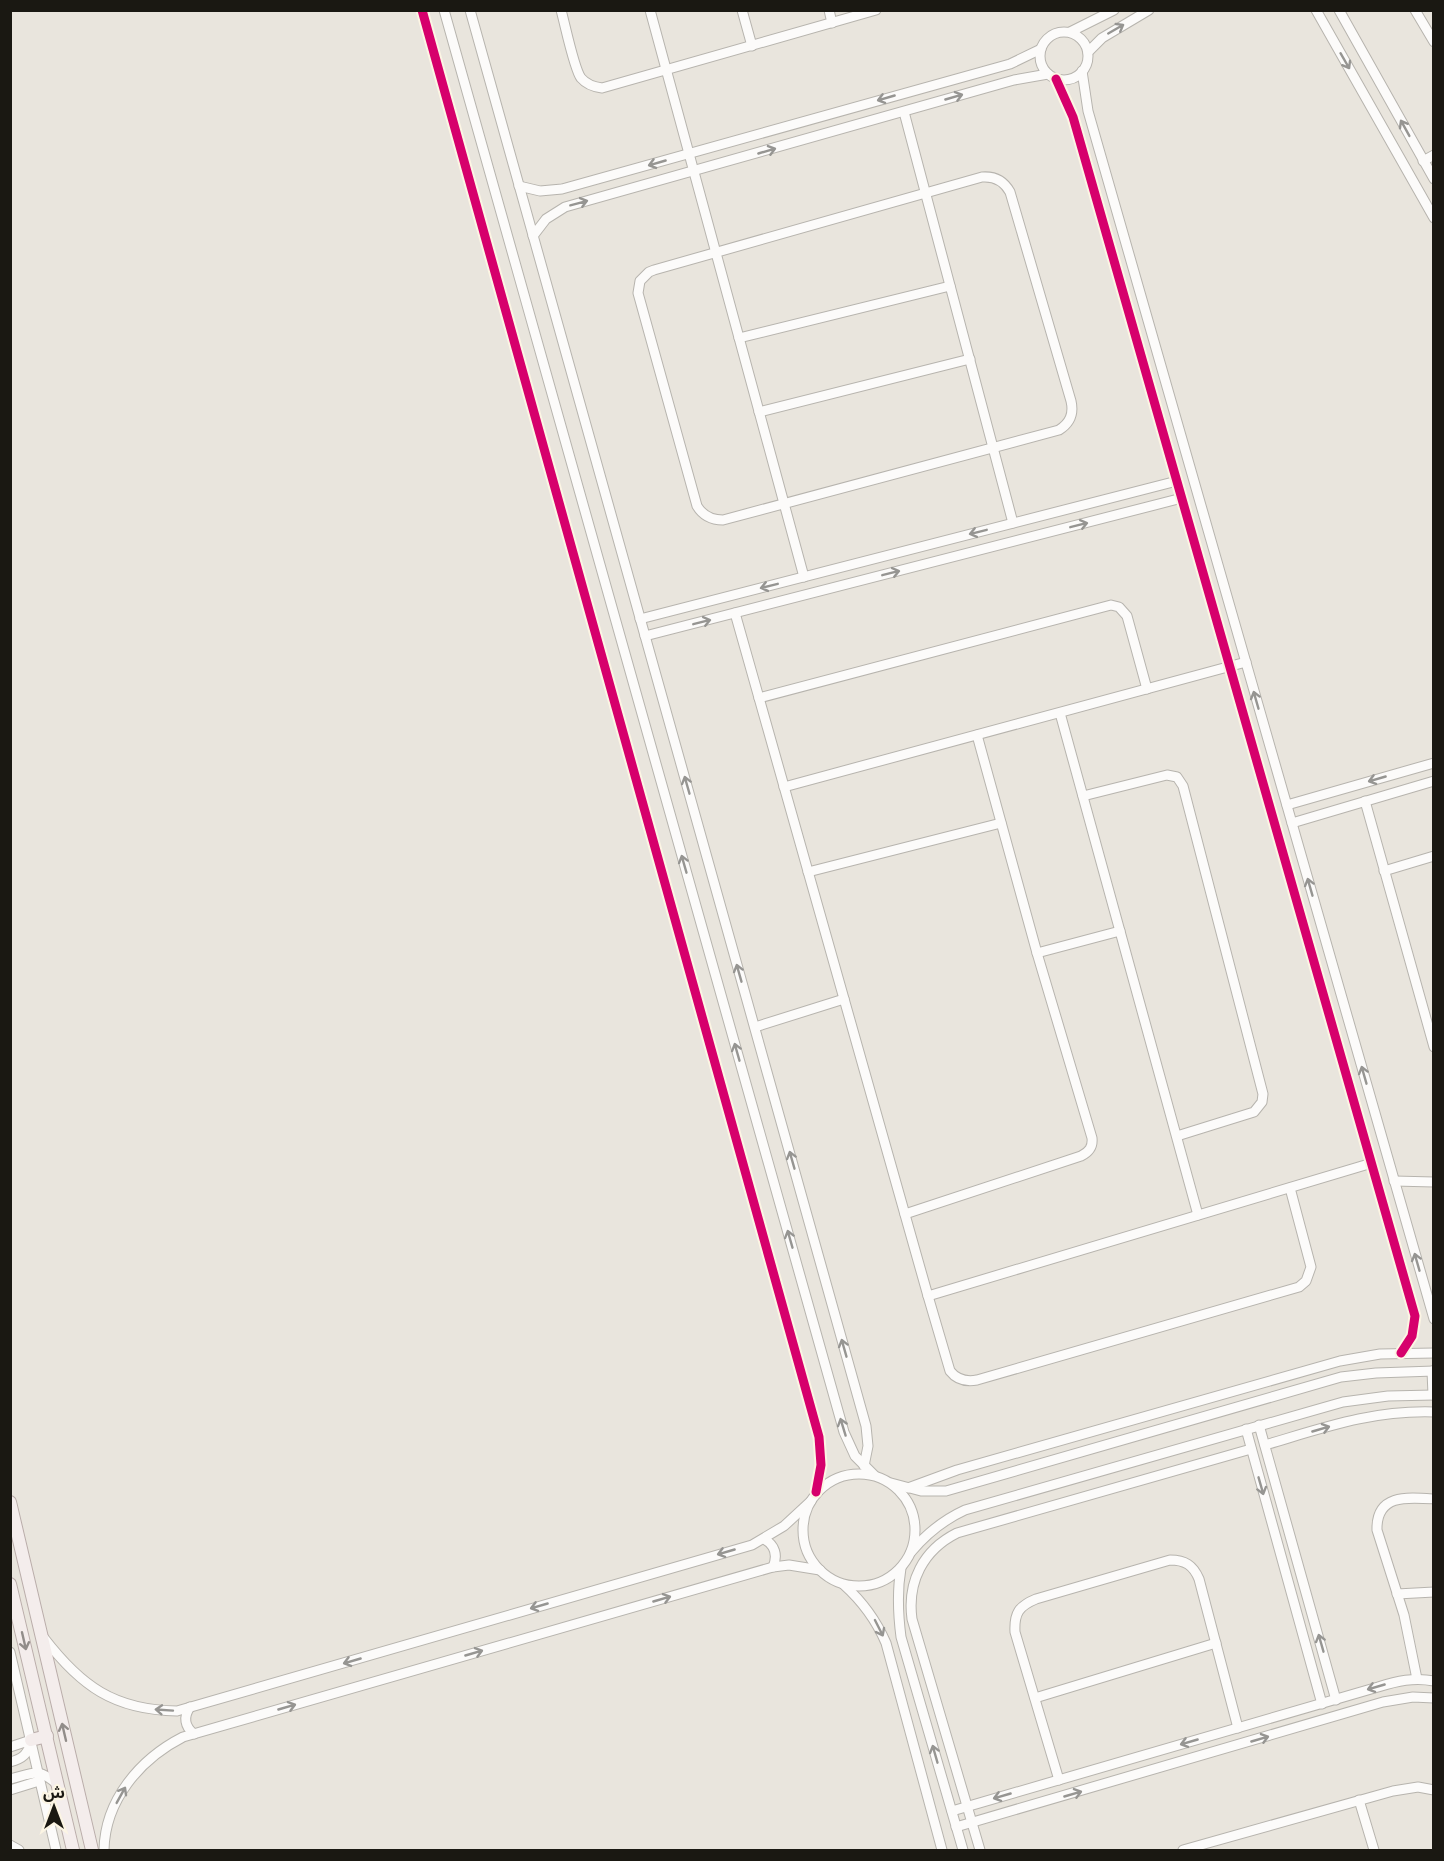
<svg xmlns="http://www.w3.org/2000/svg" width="1444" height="1861" font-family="'Public Sans','Noto Sans Arabic',sans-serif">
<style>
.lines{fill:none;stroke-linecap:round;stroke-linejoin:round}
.minor-casing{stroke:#b7b4ae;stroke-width:11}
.major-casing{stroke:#baadaa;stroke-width:14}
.minor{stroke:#fcfbfa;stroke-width:9}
.major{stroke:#f4edec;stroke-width:12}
.cycleway-casing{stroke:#fcf5e4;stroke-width:13}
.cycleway{stroke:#d6006c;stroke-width:9}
.oneway{stroke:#969592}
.oneway2{stroke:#928d8a}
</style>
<rect width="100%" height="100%" fill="#e9e5dd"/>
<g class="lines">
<defs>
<g id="minor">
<path d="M 422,10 L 819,1437 L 821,1465 L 816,1492"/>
<path d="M 444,10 L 844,1432 L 855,1456 L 874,1475"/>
<path d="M 470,10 L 866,1426 L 868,1446 L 864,1466"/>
<path d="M 561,10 C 565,24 574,69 581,78 C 587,85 594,87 602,88 L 876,10"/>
<path d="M 650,10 L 804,577"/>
<path d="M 742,10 L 752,46"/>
<path d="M 829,10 L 832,23"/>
<path d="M 1316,10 L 1434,218"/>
<path d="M 1339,10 L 1434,179"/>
<path d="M 1415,10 L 1434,42"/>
<path d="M 1070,32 L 1114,10"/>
<circle cx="1064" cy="56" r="24"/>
<path d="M 1088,52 L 1102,38 L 1149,10"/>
<path d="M 1082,71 L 1088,111 L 1434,1319"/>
<path d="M 1056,79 L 1073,117 L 1415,1316 L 1412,1336 L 1401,1353"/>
<path d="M 904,112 L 1013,523"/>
<path d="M 1423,161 L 1434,155"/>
<path d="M 982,177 C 995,176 1004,181 1010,192 L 1071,401 C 1074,414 1070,423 1059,430 L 723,520 C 711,520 703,516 697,506 L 638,293 L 640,281 L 649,272 L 654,270 Z"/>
<path d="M 519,186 L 540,191 L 562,189 L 1010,64 L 1041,49"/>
<path d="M 533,236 L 546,219 L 565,207 L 1014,80 L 1048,74"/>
<path d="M 739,338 L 950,286"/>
<path d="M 759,412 L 970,359"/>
<path d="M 735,613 L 928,1296 L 950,1371 C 957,1380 966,1382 977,1380 L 1299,1287 L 1306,1281 L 1311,1267 L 1290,1188"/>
<path d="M 640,619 L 1177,481"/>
<path d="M 645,636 L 1182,498"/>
<path d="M 759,698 L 1111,605 L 1119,607 L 1127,616 L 1147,689"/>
<path d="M 1060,713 L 1198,1215"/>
<path d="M 784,787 L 1246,662"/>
<path d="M 1083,796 L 1167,775 L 1177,777 L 1183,786 L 1263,1094 L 1262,1102 L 1254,1112 L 1177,1136"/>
<path d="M 1365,801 L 1434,1047"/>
<path d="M 1287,805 L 1434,763"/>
<path d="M 1292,823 L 1434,781"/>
<path d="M 1384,871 L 1434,856"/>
<path d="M 808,872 L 1001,823"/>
<path d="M 1037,953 L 1120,931"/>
<path d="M 755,1027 L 844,999"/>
<path d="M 1394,1181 L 1434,1182"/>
<path d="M 905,1214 L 1081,1156 C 1089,1152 1093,1147 1092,1138 L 1037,953 L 977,735"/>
<path d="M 928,1296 L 1372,1163"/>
<path d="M 1432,1371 L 1433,1395"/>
<path d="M 1259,1425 L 1336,1700"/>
<path d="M 1246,1429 L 1322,1704"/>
<path d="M 1265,1445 C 1323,1428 1372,1410 1434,1412"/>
<circle cx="859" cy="1530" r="56"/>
<path d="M 891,1483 L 921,1491 L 946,1491 L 1341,1377 L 1376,1373 L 1434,1371"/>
<path d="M 908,1488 L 957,1470 L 1340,1361 L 1380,1354 L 1434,1353"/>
<path d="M 764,1539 C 775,1545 778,1555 773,1567"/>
<path d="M 911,1552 C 927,1533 943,1520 965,1510 L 1343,1402 L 1388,1396 L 1434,1395"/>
<path d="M 901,1568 C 897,1591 898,1614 901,1637 L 963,1850"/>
<path d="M 844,1585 C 863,1602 876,1620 886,1643 L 942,1850"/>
<path d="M 1397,1594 L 1434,1592"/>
<path d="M 44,1638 C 81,1686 114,1710 177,1711 L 752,1545 L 784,1526 L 811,1501"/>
<path d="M 10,1652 L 56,1850"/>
<path d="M 1417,1679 L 1404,1615 L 1377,1530 C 1376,1494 1407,1497 1434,1499"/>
<path d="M 1035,1698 L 1216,1643"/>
<path d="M 190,1707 C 183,1717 185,1727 194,1734"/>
<path d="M 10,1747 L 31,1740 C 29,1754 22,1759 10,1762"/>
<path d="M 10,1779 C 35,1773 37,1767 57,1784"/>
<path d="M 1059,1780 L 1015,1632 C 1014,1613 1019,1606 1036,1599 L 1170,1560 C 1185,1560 1193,1565 1199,1579 L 1238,1728"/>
<path d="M 10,1790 L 39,1781"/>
<path d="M 1359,1800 L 1374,1850"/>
<path d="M 952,1811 L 1378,1687 C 1397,1681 1414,1677 1434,1681"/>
<path d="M 956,1827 L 1383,1702 L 1413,1697 L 1434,1698"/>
<path d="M 10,1845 L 19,1850"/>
<path d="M 104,1850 C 105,1800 140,1759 183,1737 L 773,1567 L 789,1565 L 820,1570"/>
<path d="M 980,1850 L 912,1619 C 907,1582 923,1550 957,1533 L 1251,1449"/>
<path d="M 1183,1850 L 1393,1791 L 1418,1787 L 1434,1790"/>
</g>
<g id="major">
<path d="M 10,1502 L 92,1850"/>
<path d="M 10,1584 L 73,1850"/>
<path d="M 31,1740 L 47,1736"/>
</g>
</defs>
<!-- minor casing -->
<use href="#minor" class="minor-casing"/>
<!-- major casing -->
<use href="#major" class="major-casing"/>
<!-- minor -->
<use href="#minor" class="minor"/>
<!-- major -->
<use href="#major" class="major"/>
<defs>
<g id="cycleway">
<path d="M 422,10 L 819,1437 L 821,1465 L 816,1492"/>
<path d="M 1056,79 L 1073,117 L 1415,1316 L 1412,1336 L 1401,1353"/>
</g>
</defs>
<!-- cycleway casing -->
<use href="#cycleway" class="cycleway-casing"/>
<!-- cycleway -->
<use href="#cycleway" class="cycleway"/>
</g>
<!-- one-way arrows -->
<defs><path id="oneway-shaft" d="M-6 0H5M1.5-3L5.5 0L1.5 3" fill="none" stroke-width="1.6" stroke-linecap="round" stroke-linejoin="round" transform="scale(1.5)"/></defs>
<g class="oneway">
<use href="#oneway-shaft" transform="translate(1116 29) rotate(-30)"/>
<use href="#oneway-shaft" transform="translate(1345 61) rotate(60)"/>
<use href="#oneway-shaft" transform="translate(954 97) rotate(-16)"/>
<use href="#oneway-shaft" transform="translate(886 98) rotate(164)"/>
<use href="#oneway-shaft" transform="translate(1405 128) rotate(-119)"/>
<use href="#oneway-shaft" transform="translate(767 151) rotate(-16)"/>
<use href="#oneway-shaft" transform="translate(657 163) rotate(164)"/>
<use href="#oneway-shaft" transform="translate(579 203) rotate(-15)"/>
<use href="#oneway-shaft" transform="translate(1079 525) rotate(-14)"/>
<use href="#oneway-shaft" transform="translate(978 532) rotate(166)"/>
<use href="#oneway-shaft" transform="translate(891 573) rotate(-14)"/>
<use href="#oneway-shaft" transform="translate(769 586) rotate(166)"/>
<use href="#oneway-shaft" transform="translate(702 622) rotate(-14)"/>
<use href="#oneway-shaft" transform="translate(1256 700) rotate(-106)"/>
<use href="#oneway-shaft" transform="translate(1377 779) rotate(164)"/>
<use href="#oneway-shaft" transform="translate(687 785) rotate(-106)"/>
<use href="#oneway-shaft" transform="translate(684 864) rotate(-106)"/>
<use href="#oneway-shaft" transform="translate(1310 887) rotate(-106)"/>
<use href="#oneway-shaft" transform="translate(739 973) rotate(-106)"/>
<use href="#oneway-shaft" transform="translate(737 1052) rotate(-106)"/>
<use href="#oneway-shaft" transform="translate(1364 1075) rotate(-106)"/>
<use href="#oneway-shaft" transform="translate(792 1160) rotate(-106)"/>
<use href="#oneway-shaft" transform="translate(790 1239) rotate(-106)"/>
<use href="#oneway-shaft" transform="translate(1417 1262) rotate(-106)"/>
<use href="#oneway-shaft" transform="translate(844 1348) rotate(-106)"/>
<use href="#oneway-shaft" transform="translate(843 1427) rotate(-107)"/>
<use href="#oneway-shaft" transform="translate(1321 1429) rotate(-16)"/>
<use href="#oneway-shaft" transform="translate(1261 1486) rotate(74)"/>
<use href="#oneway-shaft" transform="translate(726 1552) rotate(164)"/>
<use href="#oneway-shaft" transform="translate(662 1599) rotate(-16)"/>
<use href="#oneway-shaft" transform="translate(539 1606) rotate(164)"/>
<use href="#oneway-shaft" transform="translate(879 1628) rotate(63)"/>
<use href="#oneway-shaft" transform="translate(1321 1643) rotate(-106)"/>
<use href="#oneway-shaft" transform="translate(474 1653) rotate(-16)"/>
<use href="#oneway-shaft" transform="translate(352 1661) rotate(164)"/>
<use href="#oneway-shaft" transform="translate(1376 1687) rotate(164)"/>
<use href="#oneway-shaft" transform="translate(287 1707) rotate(-16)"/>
<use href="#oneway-shaft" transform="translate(164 1710) rotate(-176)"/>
<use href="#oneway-shaft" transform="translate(1260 1739) rotate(-16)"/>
<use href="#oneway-shaft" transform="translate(1189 1742) rotate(164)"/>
<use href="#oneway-shaft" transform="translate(935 1754) rotate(-106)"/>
<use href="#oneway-shaft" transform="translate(1073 1794) rotate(-16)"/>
<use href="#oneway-shaft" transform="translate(121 1795) rotate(-61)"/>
<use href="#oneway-shaft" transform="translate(1002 1796) rotate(164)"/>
</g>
<g class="oneway2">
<use href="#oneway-shaft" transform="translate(24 1641) rotate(77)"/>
<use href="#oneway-shaft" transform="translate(64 1732) rotate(-103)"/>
</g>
<!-- border -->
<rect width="1444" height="1861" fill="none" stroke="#1a1812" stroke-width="24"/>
<!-- north arrow -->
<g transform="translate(54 1807)" stroke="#fcf5e4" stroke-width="4.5" paint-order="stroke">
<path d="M0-4.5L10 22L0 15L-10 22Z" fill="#1a1812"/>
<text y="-9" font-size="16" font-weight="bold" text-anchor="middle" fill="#1a1812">ش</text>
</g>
</svg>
